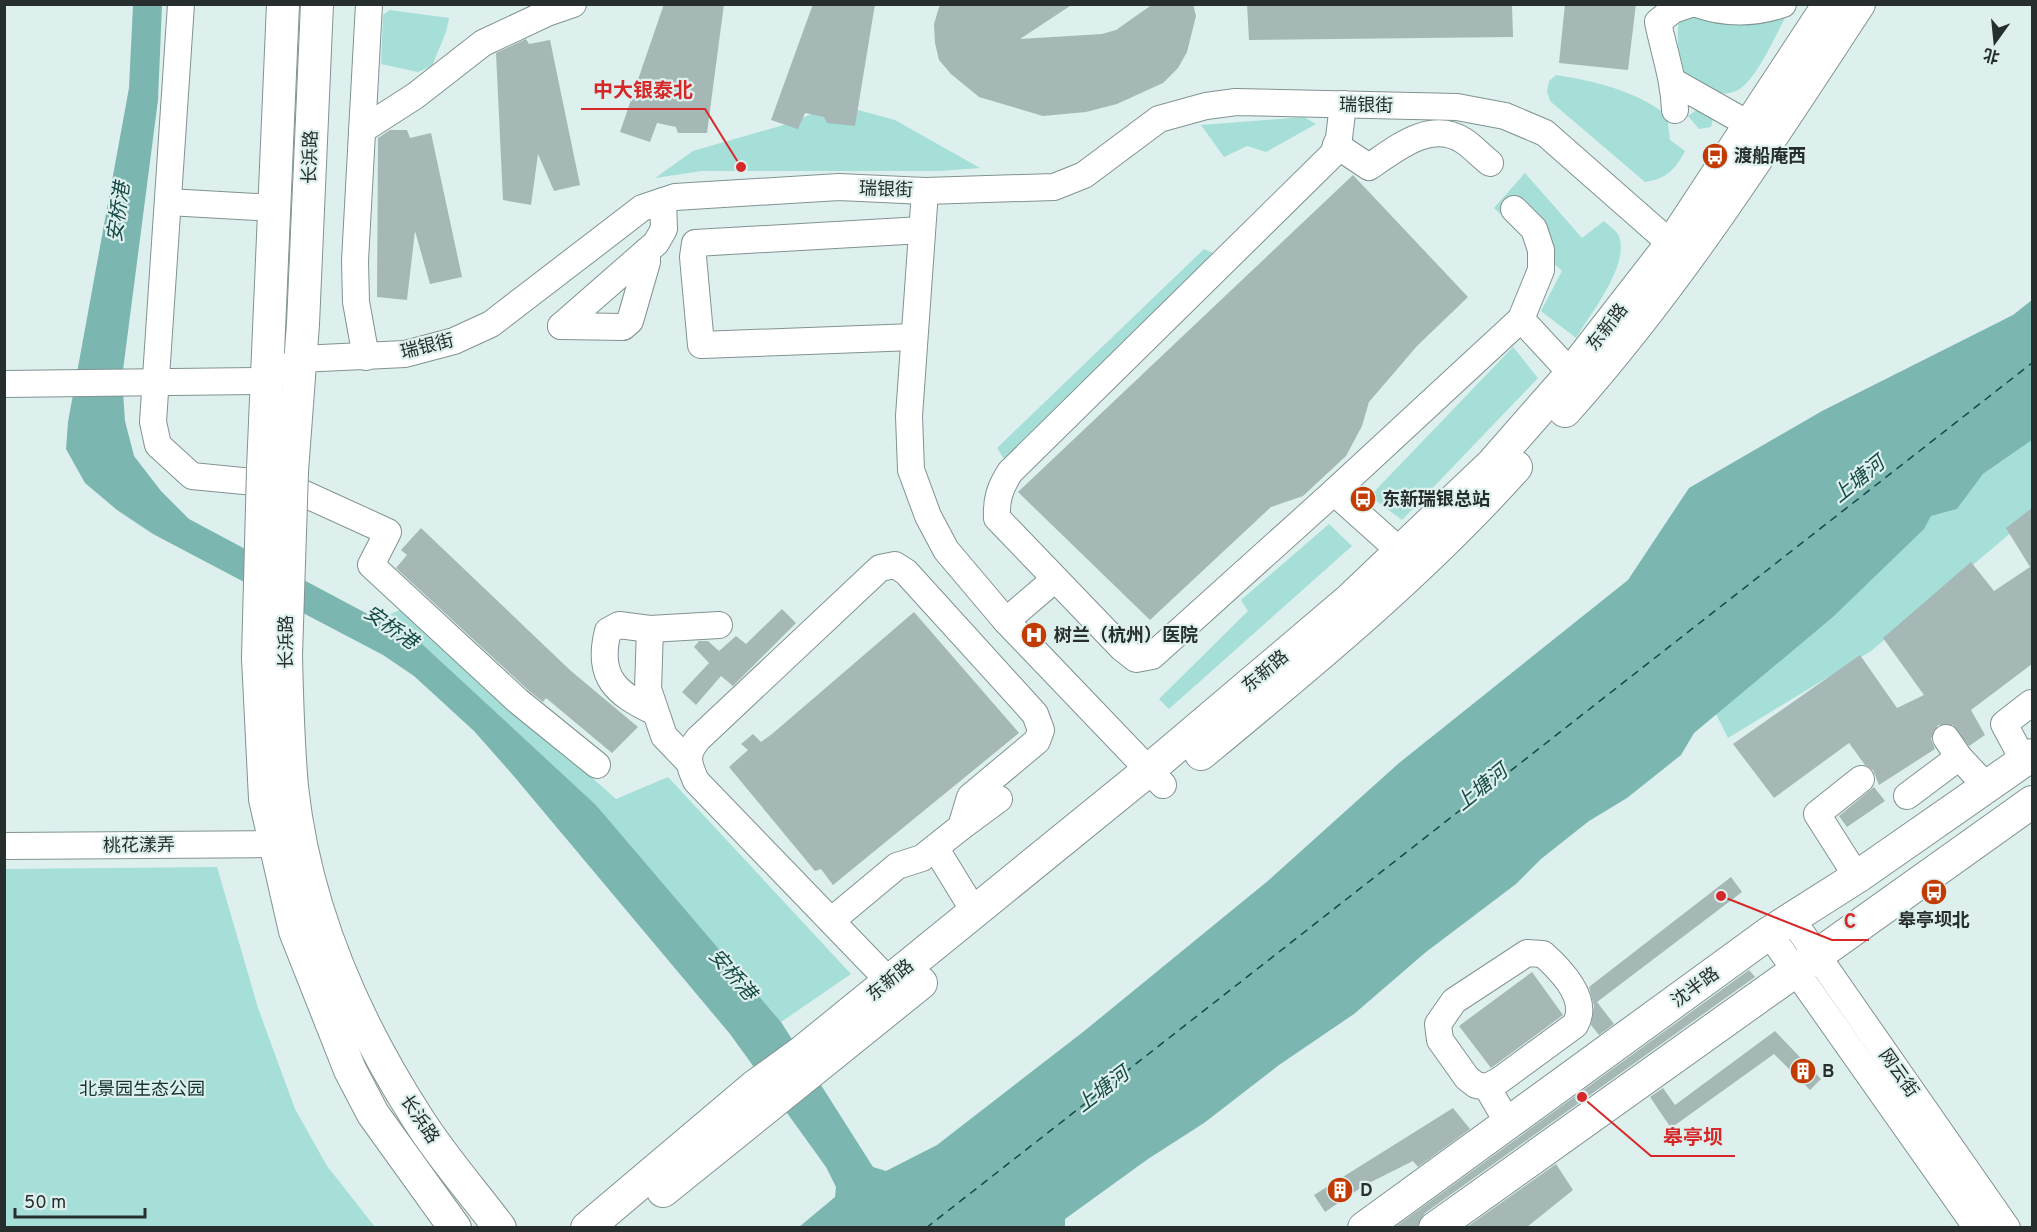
<svg xmlns="http://www.w3.org/2000/svg" width="2037" height="1232" font-family="Overpass,'Noto Sans SC',sans-serif">
<style>
.green{fill:#a5dfd8}
.water{fill:#7cb6b0}
.lines{fill:none;stroke-linecap:round;stroke-linejoin:round}
.ferry{stroke:#154945;stroke-width:1.5;stroke-dasharray:8 6;stroke-linecap:butt}
.building{fill:#a5b8b5}
.minor-casing{stroke:#819391;stroke-width:28}
.major-casing{stroke:#819391;stroke-width:34}
.minor{stroke:#fff;stroke-width:26}
.major{stroke:#fff;stroke-width:32}
.major-bridge-casing{stroke:#819391;stroke-width:34;stroke-linecap:butt}
.major-bridge{stroke:#fff;stroke-width:32}
.labels{text-anchor:middle;stroke-width:4.5;stroke-linejoin:round;paint-order:stroke}
.street-label{font-size:18px;fill:#272e2e;stroke:#ddf0ee}
.poi-label{font-size:18px;font-weight:bold;fill:#272e2e;stroke:#ddf0ee;text-anchor:start}
.park-label{font-size:18px;fill:#143230;stroke:#ddf0ee}
.water-label{font-size:20px;font-style:italic;fill:#154945;stroke:#ddf0ee}
.leader{fill:none;stroke:#d62828;stroke-width:2}
.callout-dot{fill:#d62828;stroke:#ddf0ee;stroke-width:2}
.callout-label{font-size:20px;text-anchor:middle;font-weight:bold;fill:#d62828;stroke:#ddf0ee;stroke-width:4.5;stroke-linejoin:round;paint-order:stroke}
</style>
<rect width="100%" height="100%" fill="#ddf0ee"/>
<!-- green -->
<g class="green">
<path d="M 390,10 L 449,18 L 446,32 L 432,66 L 418,72 L 381,64 L 383,15 Z"/>
<path d="M 1788,13 C 1777,31 1757,80 1738,90 C 1722,99 1690,90 1683,71 C 1677,55 1677,32 1679,16 Z"/>
<path d="M 1556,75 C 1595,81 1636,91 1667,115 L 1670,140 L 1685,151 C 1675,170 1666,179 1645,182 L 1550,101 L 1547,91 L 1549,81 Z"/>
<path d="M 836,104 L 895,120 L 980,168 L 940,171 L 702,171 L 655,178 L 693,151 L 787,124 Z"/>
<path d="M 1698,109 L 1706,111 L 1713,119 L 1711,127 L 1699,129 L 1688,116 Z"/>
<path d="M 1304,117 L 1316,124 L 1266,152 L 1247,146 L 1224,157 L 1201,125 Z"/>
<path d="M 1525,173 L 1582,238 L 1604,221 C 1608,225 1615,230 1618,234 C 1632,263 1590,314 1576,338 L 1541,311 L 1562,271 L 1494,208 Z"/>
<path d="M 1204,249 L 1215,254 L 1004,459 L 997,448 Z"/>
<path d="M 1513,347 L 1538,378 L 1402,520 L 1370,496 Z"/>
<path d="M 2032,440 L 2032,515 L 1871,651 L 1728,738 L 1716,714 L 1833,617 L 1923,529 L 1931,516 L 1957,509 L 1983,474 Z"/>
<path d="M 1329,524 L 1352,546 L 1169,709 L 1159,699 L 1248,611 L 1241,600 Z"/>
<path d="M 403,609 L 616,799 L 668,777 L 851,974 L 781,1022 L 596,805 L 390,614 Z"/>
<path d="M 217,867 L 258,1008 L 295,1109 L 327,1166 L 375,1227 L 5,1227 L 5,869 Z"/>
</g>
<!-- water -->
<path class="water" d="M 133,5 L 162,5 L 158,100 L 122,378 L 125,421 L 134,456 L 161,491 L 189,519 L 377,619 L 407,630 L 596,805 L 781,1022 L 873,1167 L 886,1171 L 937,1145 L 1083,1032 L 1269,880 L 1399,763 L 1628,580 L 1689,488 L 1822,411 L 2013,315 L 2032,300 L 2032,440 L 1983,474 L 1957,509 L 1931,516 L 1924,529 L 1833,617 L 1694,733 L 1681,755 L 1627,798 L 1589,821 L 1541,859 L 1516,884 L 1426,952 L 1354,1014 L 1279,1065 L 1204,1123 L 1148,1159 L 1065,1219 L 1065,1227 L 799,1227 L 835,1197 L 836,1187 L 826,1167 L 730,1034 L 512,774 L 474,731 L 414,676 L 383,655 L 153,534 L 117,510 L 85,483 L 66,449 L 68,422 L 129,88 Z"/>
<g class="lines">
<!-- ferry -->
<path class="ferry" d="M 926,1228 L 2032,363"/>
</g>
<!-- building -->
<g class="building">
<path d="M 664,4 L 724,4 L 707,133 L 678,133 L 676,127 L 657,123 L 650,142 L 620,132 Z"/>
<path d="M 813,4 L 875,4 L 855,126 L 827,123 L 824,117 L 805,113 L 798,129 L 771,120 Z"/>
<path d="M 940,4 L 1073,4 L 1020,39 L 1102,34 L 1116,30 L 1153,4 L 1193,4 L 1196,16 L 1187,52 L 1178,68 L 1163,83 L 1117,104 L 1086,112 L 1043,116 L 979,97 L 951,74 L 939,60 L 935,43 L 934,24 Z"/>
<path d="M 1247,4 L 1512,4 L 1513,37 L 1249,40 Z"/>
<path d="M 1565,4 L 1636,4 L 1628,70 L 1559,63 Z"/>
<path d="M 526,39 L 529,44 L 550,40 L 580,185 L 554,191 L 538,154 L 531,205 L 503,200 L 496,53 Z"/>
<path d="M 390,130 L 407,130 L 410,138 L 431,133 L 462,277 L 430,284 L 415,231 L 407,300 L 377,297 L 378,138 Z"/>
<path d="M 1353,175 L 1468,297 L 1417,346 L 1369,402 L 1362,426 L 1346,456 L 1303,496 L 1271,507 L 1150,620 L 1018,492 Z"/>
<path d="M 2032,508 L 2032,664 L 1971,710 L 1985,735 L 1969,746 L 1953,725 L 1938,725 L 1931,739 L 1935,749 L 1879,785 L 1873,770 L 1865,765 L 1849,743 L 1774,798 L 1733,744 L 1860,655 L 1897,708 L 1924,695 L 1883,638 L 1971,562 L 1994,591 L 2030,567 L 2006,528 Z"/>
<path d="M 421,528 L 571,671 L 638,727 L 612,753 L 546,698 L 543,702 L 528,690 L 396,568 L 407,555 L 401,550 Z"/>
<path d="M 782,609 L 796,623 L 733,686 L 721,676 L 696,705 L 682,692 L 709,663 L 694,647 L 699,641 L 708,641 L 719,651 L 736,636 L 746,644 Z"/>
<path d="M 914,612 L 1019,733 L 833,885 L 821,869 L 815,871 L 729,767 L 748,750 L 741,744 L 753,734 L 761,742 L 772,734 Z"/>
<path d="M 1874,787 L 1885,801 L 1847,827 L 1839,816 Z"/>
<path d="M 1731,877 L 1742,892 L 1597,1002 L 1614,1024 L 1599,1035 L 1591,1025 L 1594,1006 L 1589,987 Z"/>
<path d="M 1749,970 L 1755,977 L 1425,1213 L 1417,1227 L 1395,1227 Z"/>
<path d="M 1532,972 L 1563,1015 L 1491,1068 L 1459,1026 Z"/>
<path d="M 1775,1031 L 1821,1079 L 1810,1090 L 1774,1054 L 1671,1128 L 1650,1097 L 1663,1088 L 1675,1105 Z"/>
<path d="M 1453,1108 L 1470,1129 L 1418,1167 L 1413,1161 L 1365,1185 L 1325,1212 L 1314,1195 Z"/>
<path d="M 1556,1164 L 1573,1190 L 1527,1227 L 1467,1227 Z"/>
</g>
<g class="lines">
<defs>
<g id="minor">
<path d="M 181,4 L 153,422 L 158,445 L 192,476 L 285,485 L 388,532 L 371,565 L 518,701 L 597,765"/>
<path d="M 1697,4 C 1725,14 1754,14 1783,4"/>
<path d="M 1674,82 L 1750,125"/>
<path d="M 1343,104 L 1339,138 L 1333,154 L 1010,472 C 1000,488 996,499 997,518 L 1122,648 L 1136,659 L 1152,656 L 1334,492 L 1521,319 L 1541,270 L 1541,250 L 1534,229 L 1514,209"/>
<path d="M 1675,110 C 1674,79 1664,52 1658,22 L 1673,10 L 1691,4"/>
<path d="M 362,130 L 415,96 L 483,43 L 547,13 L 573,4"/>
<path d="M 1336,145 L 1369,167 C 1396,149 1430,119 1464,141 C 1473,147 1481,156 1490,163"/>
<path d="M 925,191 L 909,416 L 911,470 L 928,516 L 946,550 L 1006,621 L 1163,785"/>
<path d="M 168,202 L 275,208"/>
<path d="M 1521,319 L 1571,373"/>
<path d="M 561,326 L 656,243 L 664,229 L 663,201"/>
<path d="M 561,326 L 623,327 L 630,321 L 647,262 L 647,251"/>
<path d="M 914,337 L 701,345 L 693,257 L 695,243 L 922,230"/>
<path d="M 366,357 L 356,302 L 355,261 L 369,4"/>
<path d="M 4,384 L 266,381 L 300,359 L 405,354 L 454,341 L 491,324 L 642,208 L 675,197 L 839,187 L 925,191 L 1054,187 L 1084,175 L 1159,119 L 1206,106 L 1236,102 L 1457,107 L 1505,116 L 1545,133 L 1685,256"/>
<path d="M 1334,492 L 1401,552"/>
<path d="M 1006,621 L 1055,579"/>
<path d="M 650,629 L 648,689 L 664,736 L 687,760"/>
<path d="M 655,712 C 616,694 596,677 608,631 L 619,625 L 650,629 L 719,625"/>
<path d="M 1946,738 L 1959,757 L 1987,787"/>
<path d="M 2024,761 L 2004,724 L 2031,703"/>
<path d="M 1907,796 L 1959,757"/>
<path d="M 961,827 L 999,799"/>
<path d="M 4,846 L 273,844"/>
<path d="M 936,849 L 974,911"/>
<path d="M 1857,877 L 1817,814 L 1861,779"/>
<path d="M 1791,918 L 2007,1228"/>
<path d="M 831,921 L 897,866 L 922,858 L 961,827 L 970,797 L 1037,741 L 1041,730 L 1035,714 L 906,572 L 895,565 L 880,568 L 698,739 C 685,755 688,763 696,781 L 889,981"/>
<path d="M 1769,933 L 1977,1228"/>
<path d="M 1527,953 L 1543,954 C 1562,971 1590,1000 1575,1025 L 1500,1080 L 1487,1087 L 1476,1085 L 1467,1078 L 1440,1040 L 1438,1024 L 1454,1001 Z"/>
<path d="M 1487,1087 L 1508,1123"/>
</g>
<g id="major">
<path d="M 1565,411 C 1677,286 1767,144 1859,4"/>
<path d="M 263,469 L 283,4"/>
<path d="M 292,471 L 303,324 L 317,4"/>
<path d="M 286,655 C 287,699 288,743 292,787 C 305,907 353,1018 418,1119 C 442,1157 473,1192 500,1228"/>
<path d="M 258,658 L 265,799 L 295,931 L 350,1070 L 373,1114 L 455,1228"/>
<path d="M 1201,754 C 1311,663 1421,573 1516,467"/>
<path d="M 663,1191 L 921,983"/>
<path d="M 587,1228 L 755,1086 L 802,1052 L 1150,769 L 1348,601 L 1492,464 L 1564,382 L 1672,243 L 1829,4"/>
<path d="M 1364,1228 L 1769,933 L 1857,877 L 2032,755"/>
<path d="M 1435,1228 L 2032,802"/>
</g>
</defs>
<!-- minor casing -->
<use href="#minor" class="minor-casing"/>
<!-- major casing -->
<use href="#major" class="major-casing"/>
<!-- minor -->
<use href="#minor" class="minor"/>
<!-- major -->
<use href="#major" class="major"/>
<defs>
<g id="major-bridge">
<path d="M 286,655 L 292,471"/>
<path d="M 258,658 L 263,469"/>
</g>
</defs>
<!-- major-bridge casing -->
<use href="#major-bridge" class="major-bridge-casing"/>
<!-- major-bridge -->
<use href="#major-bridge" class="major-bridge"/>
</g>
<!-- icons -->
<defs>
<symbol id="bus-disc" viewBox="-11 -11 22 22"><circle r="9.5" fill="#c23b02" stroke="#ddf0ee"/><path d="M-5-6H5V4H4V6H2V4H-2V6H-4V4H-5ZM-3.5-4V0h7V-4ZM-3.5 1.2v1.5H-2V1.2ZM2 1.2v1.5H3.5V1.2Z" fill="#fff"/></symbol>
<symbol id="hospital-disc" viewBox="-11 -11 22 22"><circle r="9.5" fill="#c23b02" stroke="#ddf0ee"/><path d="M-5-5h3v3.5h4V-5h3V5h-3V1.5h-4V5h-3Z" fill="#fff"/></symbol>
<symbol id="building-disc" viewBox="-11 -11 22 22"><circle r="9.5" fill="#c23b02" stroke="#ddf0ee"/><path d="M-4-6H4V6H1V3H-1V6H-4ZM-2.5-4.3h1.7v1.8h-1.7ZM.8-4.3h1.7v1.8H.8ZM-2.5-1h1.7V.8h-1.7ZM.8-1h1.7V.8H.8Z" fill="#fff"/></symbol>
</defs>
<g fill-rule="evenodd">
<use href="#bus-disc" x="1700" y="141" width="30" height="30"/>
<use href="#bus-disc" x="1348" y="484" width="30" height="30"/>
<use href="#hospital-disc" x="1019" y="620" width="30" height="30"/>
<use href="#bus-disc" x="1919" y="877" width="30" height="30"/>
<use href="#building-disc" x="1788" y="1056" width="30" height="30"/>
<use href="#building-disc" x="1325" y="1175" width="30" height="30"/>
</g>
<g class="labels">
<!-- street labels -->
<g class="street-label">
<text transform="translate(1366 105) rotate(1)" y="6">瑞银街</text>
<text transform="translate(310 157) rotate(-88)" y="6">长浜路</text>
<text transform="translate(886 189) rotate(2)" y="6">瑞银街</text>
<text transform="translate(1607 327) rotate(-52)" y="6">东新路</text>
<text transform="translate(427 346) rotate(-14)" y="6">瑞银街</text>
<text transform="translate(286 642) rotate(-90)" y="6">长浜路</text>
<text transform="translate(1265 671) rotate(-40)" y="6">东新路</text>
<text transform="translate(139 845) rotate(-1)" y="6">桃花漾弄</text>
<text transform="translate(890 980) rotate(-39)" y="6">东新路</text>
<text transform="translate(1695 987) rotate(-36)" y="6">沈半路</text>
<text transform="translate(1899 1073) rotate(55)" y="6">网云街</text>
<text transform="translate(420 1119) rotate(56)" y="6">长浜路</text>
</g>
<!-- poi labels -->
<g class="poi-label">
<text x="1734" y="162">渡船庵西</text>
<text x="1382" y="505">东新瑞银总站</text>
<text x="1054" y="641">树兰（杭州）医院</text>
<text x="1934" y="926" text-anchor="middle">皋亭坝北</text>
<text x="1822" y="1077">B</text>
<text x="1360" y="1196">D</text>
</g>
<!-- park labels -->
<g class="park-label">
<text x="142" y="1095">北景园生态公园</text>
</g>
<!-- water labels -->
<g class="water-label">
<text transform="translate(118 212) rotate(-82)" y="7">安桥港</text>
<text transform="translate(1858 479) rotate(-39)" y="7">上塘河</text>
<text transform="translate(391 627) rotate(35)" y="7">安桥港</text>
<text transform="translate(1481 787) rotate(-39)" y="7">上塘河</text>
<text transform="translate(733 974) rotate(49)" y="7">安桥港</text>
<text transform="translate(1102 1089) rotate(-37)" y="7">上塘河</text>
</g>
</g>
<!-- callouts -->
<path class="leader" d="M741 167L705 109H581M1721 896L1832 940H1869M1582 1097L1651 1156H1735"/>
<g class="callout-dot">
<circle cx="741" cy="167" r="6"/>
<circle cx="1721" cy="896" r="6"/>
<circle cx="1582" cy="1097" r="6"/>
</g>
<g class="callout-label">
<text x="643" y="97">中大银泰北</text>
<text x="1850" y="928">C</text>
<text x="1693" y="1144">皋亭坝</text>
</g>
<!-- border -->
<rect width="2037" height="1232" fill="none" stroke="#272e2e" stroke-width="12"/>
<!-- north arrow -->
<g transform="translate(1995 42) rotate(195)" stroke="#ddf0ee" stroke-width="4.5" paint-order="stroke">
<path d="M0-4.5L10 22L0 15L-10 22Z" fill="#272e2e"/>
<text y="-9" font-size="16" font-weight="bold" text-anchor="middle" fill="#272e2e">北</text>
</g>
<!-- scale -->
<path d="M15 1208v9h130v-9" fill="none" stroke="#272e2e" stroke-width="3"/>
<text x="24" y="1208" font-size="18" fill="#272e2e" stroke="#ddf0ee" stroke-width="4.5" paint-order="stroke">50 m</text>
</svg>
